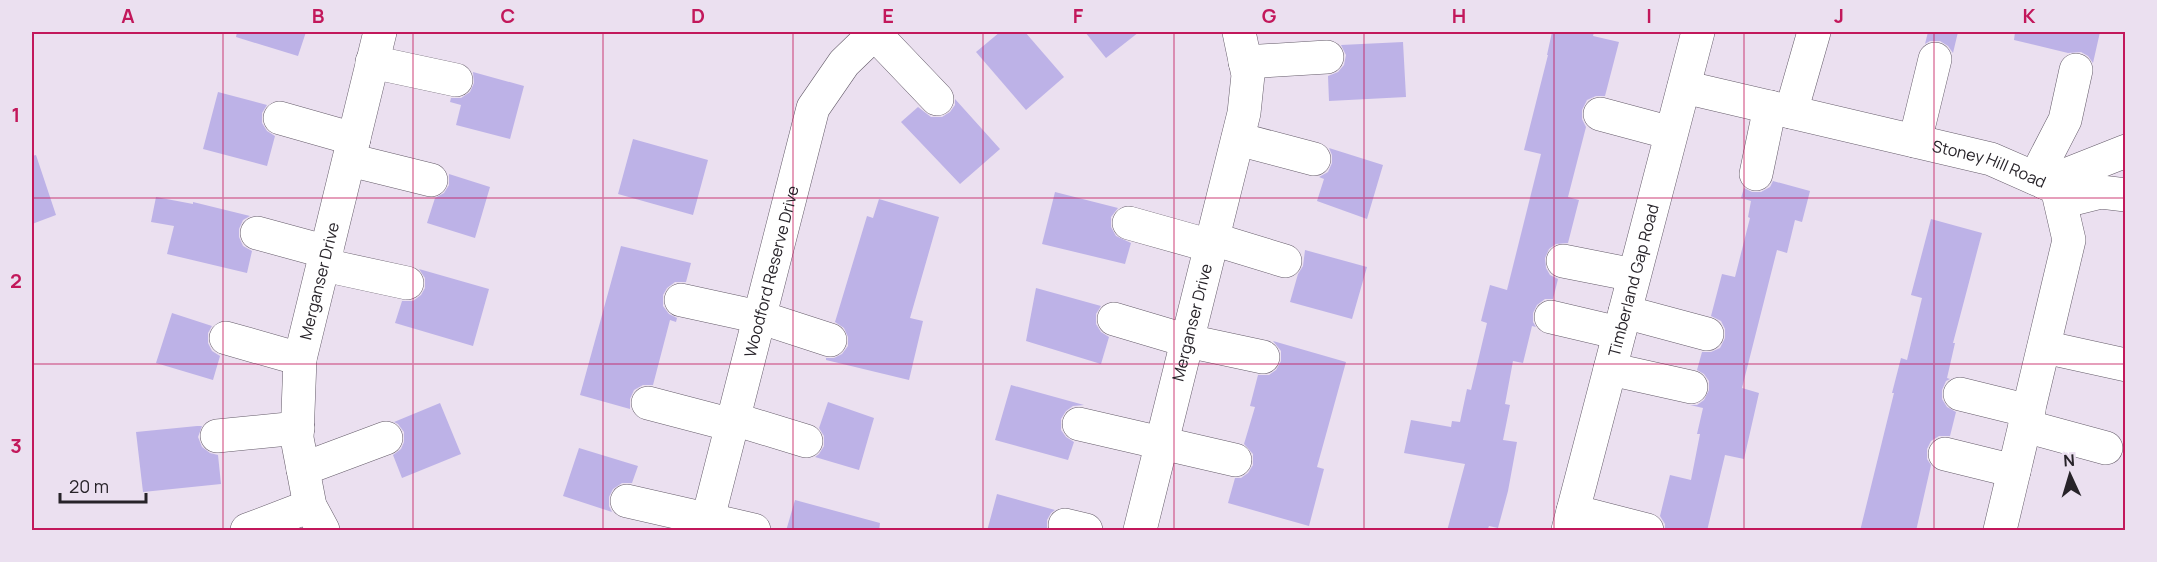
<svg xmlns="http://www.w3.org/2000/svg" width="2157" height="562" font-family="Manrope,sans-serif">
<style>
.building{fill:#bdb2e7}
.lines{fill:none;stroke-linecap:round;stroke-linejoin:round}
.minor-casing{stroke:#655c6a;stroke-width:34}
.minor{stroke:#fff;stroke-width:33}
.grid{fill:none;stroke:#c2185b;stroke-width:1.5;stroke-opacity:0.55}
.labels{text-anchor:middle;stroke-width:4.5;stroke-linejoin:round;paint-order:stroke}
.street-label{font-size:16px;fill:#272329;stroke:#ebe0f0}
.neatline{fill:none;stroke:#c2185b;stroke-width:2}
.grid-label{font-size:20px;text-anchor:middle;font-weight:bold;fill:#c2185b}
</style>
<rect width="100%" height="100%" fill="#ebe0f0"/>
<!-- building -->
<g class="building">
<path d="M 237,32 L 306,32 L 298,56 L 236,37 Z"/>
<path d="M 1000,32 L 1025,32 L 1064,77 L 1026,110 L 976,52 Z"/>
<path d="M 1085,32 L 1139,32 L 1106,58 Z"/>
<path d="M 1552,32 L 1594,32 L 1593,36 L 1619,42 L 1605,96 L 1596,96 L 1587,100 L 1582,110 L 1582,119 L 1586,127 L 1568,197 L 1579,200 L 1568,243 L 1556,244 L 1549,249 L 1545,258 L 1546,268 L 1550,275 L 1558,279 L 1553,299 L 1545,299 L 1537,305 L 1533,313 L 1533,322 L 1536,327 L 1532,326 L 1523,363 L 1513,361 L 1505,404 L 1510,405 L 1503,440 L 1517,442 L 1508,491 L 1498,528 L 1489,526 L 1487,531 L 1447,531 L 1465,464 L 1404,453 L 1411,420 L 1451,427 L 1452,421 L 1460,422 L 1467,389 L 1471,390 L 1487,323 L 1481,321 L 1490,285 L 1507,290 L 1541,154 L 1524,150 L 1548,55 L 1547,55 Z"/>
<path d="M 1928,32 L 1958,32 L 1953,53 L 1948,46 L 1940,41 L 1930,41 L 1925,44 Z"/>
<path d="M 2015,32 L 2100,32 L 2093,63 L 2088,56 L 2081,52 L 2068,53 L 2014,40 Z"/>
<path d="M 1403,42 L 1406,97 L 1329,101 L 1328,76 L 1338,72 L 1344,65 L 1346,55 L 1341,45 Z"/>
<path d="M 473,72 L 524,86 L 510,139 L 456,125 L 461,105 L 450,102 L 451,98 L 461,98 L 470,92 L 474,83 Z"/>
<path d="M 218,92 L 267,105 L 262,113 L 262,123 L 267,131 L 275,136 L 267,166 L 203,149 Z"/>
<path d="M 955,99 L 1000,149 L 960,184 L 901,122 L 918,107 L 931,117 L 942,117 L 950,112 L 955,105 Z"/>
<path d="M 633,139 L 708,160 L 693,215 L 618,194 Z"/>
<path d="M 1329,148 L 1383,165 L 1367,219 L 1317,201 L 1324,179 L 1319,177 L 1328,172 L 1332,163 L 1332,155 Z"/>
<path d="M 36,155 L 56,215 L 32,224 L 32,156 Z"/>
<path d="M 449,174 L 490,187 L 475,238 L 427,223 L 435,198 L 444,193 L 449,185 Z"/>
<path d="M 1773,181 L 1810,191 L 1802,222 L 1795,220 L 1787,253 L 1777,250 L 1742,388 L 1759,393 L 1744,459 L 1725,455 L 1707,531 L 1665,531 L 1665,524 L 1660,516 L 1670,475 L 1691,480 L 1700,434 L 1697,434 L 1703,408 L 1690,405 L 1697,405 L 1704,400 L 1709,390 L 1709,381 L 1704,374 L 1697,370 L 1702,352 L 1711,352 L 1720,348 L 1725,338 L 1725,329 L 1721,321 L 1711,316 L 1722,274 L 1735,277 L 1750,218 L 1748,217 L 1751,201 L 1741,198 L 1744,188 L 1752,192 L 1761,192 L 1770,187 Z"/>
<path d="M 1055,192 L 1118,208 L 1111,217 L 1111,227 L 1116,236 L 1131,243 L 1125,264 L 1042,244 Z"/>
<path d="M 156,197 L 193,204 L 193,202 L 250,216 L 243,220 L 239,229 L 239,237 L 243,246 L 252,251 L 247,273 L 167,254 L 174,226 L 151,222 Z"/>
<path d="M 879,199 L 939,217 L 910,318 L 923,321 L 909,380 L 826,360 L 826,358 L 834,358 L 842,354 L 848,346 L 848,337 L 844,328 L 835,322 L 867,216 L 873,218 Z"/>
<path d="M 1931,219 L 1982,233 L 1953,343 L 1955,343 L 1947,378 L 1950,379 L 1946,381 L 1942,390 L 1942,399 L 1947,407 L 1956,412 L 1950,436 L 1939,436 L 1931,441 L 1927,449 L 1927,459 L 1931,465 L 1916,531 L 1860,531 L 1894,393 L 1892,393 L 1901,358 L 1907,360 L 1922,298 L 1911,295 Z"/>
<path d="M 621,246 L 691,263 L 686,282 L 675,282 L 667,288 L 663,295 L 663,306 L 669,314 L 677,318 L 676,322 L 670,320 L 653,385 L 643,385 L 634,390 L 630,399 L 630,409 L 580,395 Z"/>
<path d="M 1305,250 L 1367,267 L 1352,319 L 1290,302 L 1298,274 L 1303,266 Z"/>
<path d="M 419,269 L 489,289 L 473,346 L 395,323 L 402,301 L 413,301 L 421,295 L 425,288 L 425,278 Z"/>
<path d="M 1036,288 L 1101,306 L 1096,314 L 1096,324 L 1101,332 L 1109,337 L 1101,364 L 1026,341 Z"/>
<path d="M 172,313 L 212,326 L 208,333 L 208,343 L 212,351 L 220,356 L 213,380 L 156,363 Z"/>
<path d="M 1273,341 L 1346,362 L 1317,467 L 1324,469 L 1309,526 L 1228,503 L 1235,478 L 1241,478 L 1248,473 L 1253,465 L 1253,454 L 1244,444 L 1255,407 L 1250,406 L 1258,375 L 1269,375 L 1276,370 L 1281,361 L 1281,351 Z"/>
<path d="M 1011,385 L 1084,405 L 1073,406 L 1066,411 L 1061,419 L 1061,430 L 1066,437 L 1074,442 L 1068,460 L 995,440 Z"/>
<path d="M 828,402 L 874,418 L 859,470 L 815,457 L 819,454 L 824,446 L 824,436 L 819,428 Z"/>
<path d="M 440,403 L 461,454 L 402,478 L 393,455 L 401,449 L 404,442 L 404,432 L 398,424 L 394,422 Z"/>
<path d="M 197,426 L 202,426 L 198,437 L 202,447 L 210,453 L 218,455 L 221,484 L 143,492 L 136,432 Z"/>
<path d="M 579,448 L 638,466 L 632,483 L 622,483 L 613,489 L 609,497 L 609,506 L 612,512 L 563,496 Z"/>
<path d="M 997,494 L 1055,510 L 1051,513 L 1047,520 L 1047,531 L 987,531 Z"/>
<path d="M 795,500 L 880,523 L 879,531 L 786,531 Z"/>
</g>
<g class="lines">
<defs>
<g id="minor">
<path d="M 874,33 L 937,99"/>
<path d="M 372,62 L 456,80"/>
<path d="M 1245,62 L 1327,57"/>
<path id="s1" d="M 1684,87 L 1991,159 L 2057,188 L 2069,240 L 2000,530"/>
<path d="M 1791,112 L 1814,32"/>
<path d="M 1600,114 L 1671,133"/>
<path d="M 280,118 L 354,139"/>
<path d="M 1238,139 L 1314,159"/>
<path d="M 1915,141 L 1935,59"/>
<path d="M 350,160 L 431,180"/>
<path d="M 1756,174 L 1770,107"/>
<path d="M 2035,178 L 2065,120 L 2076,70"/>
<path d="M 2045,183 L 2126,151"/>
<path d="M 2061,202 L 2101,192 L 2126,195"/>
<path d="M 1129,223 L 1211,246"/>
<path d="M 257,233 L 327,252"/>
<path d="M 1213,239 L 1285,261"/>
<path d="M 1563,261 L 1634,275"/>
<path d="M 324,265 L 407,283"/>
<path d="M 681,300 L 759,317 L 830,340"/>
<path d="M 1625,312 L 1707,334"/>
<path d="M 1551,317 L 1619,333"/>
<path d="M 1114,319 L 1188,341 L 1263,357"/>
<path d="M 226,338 L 300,359"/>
<path d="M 2044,347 L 2126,365"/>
<path d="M 1610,369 L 1691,387"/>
<path d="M 1960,394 L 2029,411"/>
<path d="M 648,403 L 732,425"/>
<path d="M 734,419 L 806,441"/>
<path d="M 1079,424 L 1235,460"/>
<path d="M 2025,426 L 2106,448"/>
<path d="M 217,436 L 298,428"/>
<path d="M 1945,454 L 2014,471"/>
<path d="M 303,469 L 386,438"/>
<path d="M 627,501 L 754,530"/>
<path d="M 1573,511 L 1647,530"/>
<path d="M 1065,525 L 1086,530"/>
<path d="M 247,530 L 310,506"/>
<path id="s2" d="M 323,530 L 310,506 L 297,438 L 300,359 L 380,32"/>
<path id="s3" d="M 705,530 L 813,108 L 844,63 L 876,32"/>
<path id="s4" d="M 1140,530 L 1244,113 L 1248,75 L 1239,32"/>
<path id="s5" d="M 1568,530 L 1698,32"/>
</g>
</defs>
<!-- minor casing -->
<use href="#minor" class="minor-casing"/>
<!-- minor -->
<use href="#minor" class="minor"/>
</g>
<!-- grid -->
<path class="grid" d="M 223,32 L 223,530M 413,32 L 413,530M 603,32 L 603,530M 793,32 L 793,530M 983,32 L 983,530M 1174,32 L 1174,530M 1364,32 L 1364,530M 1554,32 L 1554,530M 1744,32 L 1744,530M 1934,32 L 1934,530M 32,198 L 2126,198M 32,364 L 2126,364"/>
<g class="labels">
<!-- street labels -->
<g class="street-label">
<text dy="6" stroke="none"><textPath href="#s1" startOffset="315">Stoney Hill Road</textPath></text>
<text dy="6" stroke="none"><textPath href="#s3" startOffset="267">Woodford Reserve Drive</textPath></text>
<text dy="6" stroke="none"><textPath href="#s2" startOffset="256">Merganser Drive</textPath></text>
<text dy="6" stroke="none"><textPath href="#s5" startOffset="258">Timberland Gap Road</textPath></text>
<text dy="6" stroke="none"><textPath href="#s4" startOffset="214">Merganser Drive</textPath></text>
</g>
</g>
<!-- border -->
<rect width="2157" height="562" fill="none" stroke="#ebe0f0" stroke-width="66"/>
<!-- north arrow -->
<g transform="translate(2070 475) rotate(356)" stroke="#ebe0f0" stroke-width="4.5" paint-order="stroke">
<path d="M0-4.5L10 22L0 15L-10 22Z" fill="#272329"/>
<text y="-9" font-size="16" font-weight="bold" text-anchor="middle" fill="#272329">N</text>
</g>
<!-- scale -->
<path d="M60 493v9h86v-9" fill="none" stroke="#272329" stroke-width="3"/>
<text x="69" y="493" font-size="18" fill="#272329" stroke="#ebe0f0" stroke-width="4.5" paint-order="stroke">20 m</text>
<rect x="33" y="33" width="2091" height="496" class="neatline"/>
<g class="grid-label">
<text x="128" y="23">A</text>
<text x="318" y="23">B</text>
<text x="508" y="23">C</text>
<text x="698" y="23">D</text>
<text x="888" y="23">E</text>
<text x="1078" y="23">F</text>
<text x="1269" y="23">G</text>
<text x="1459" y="23">H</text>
<text x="1649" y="23">I</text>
<text x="1839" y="23">J</text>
<text x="2029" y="23">K</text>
<text x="16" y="122">1</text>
<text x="16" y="288">2</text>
<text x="16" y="453">3</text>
</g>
</svg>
